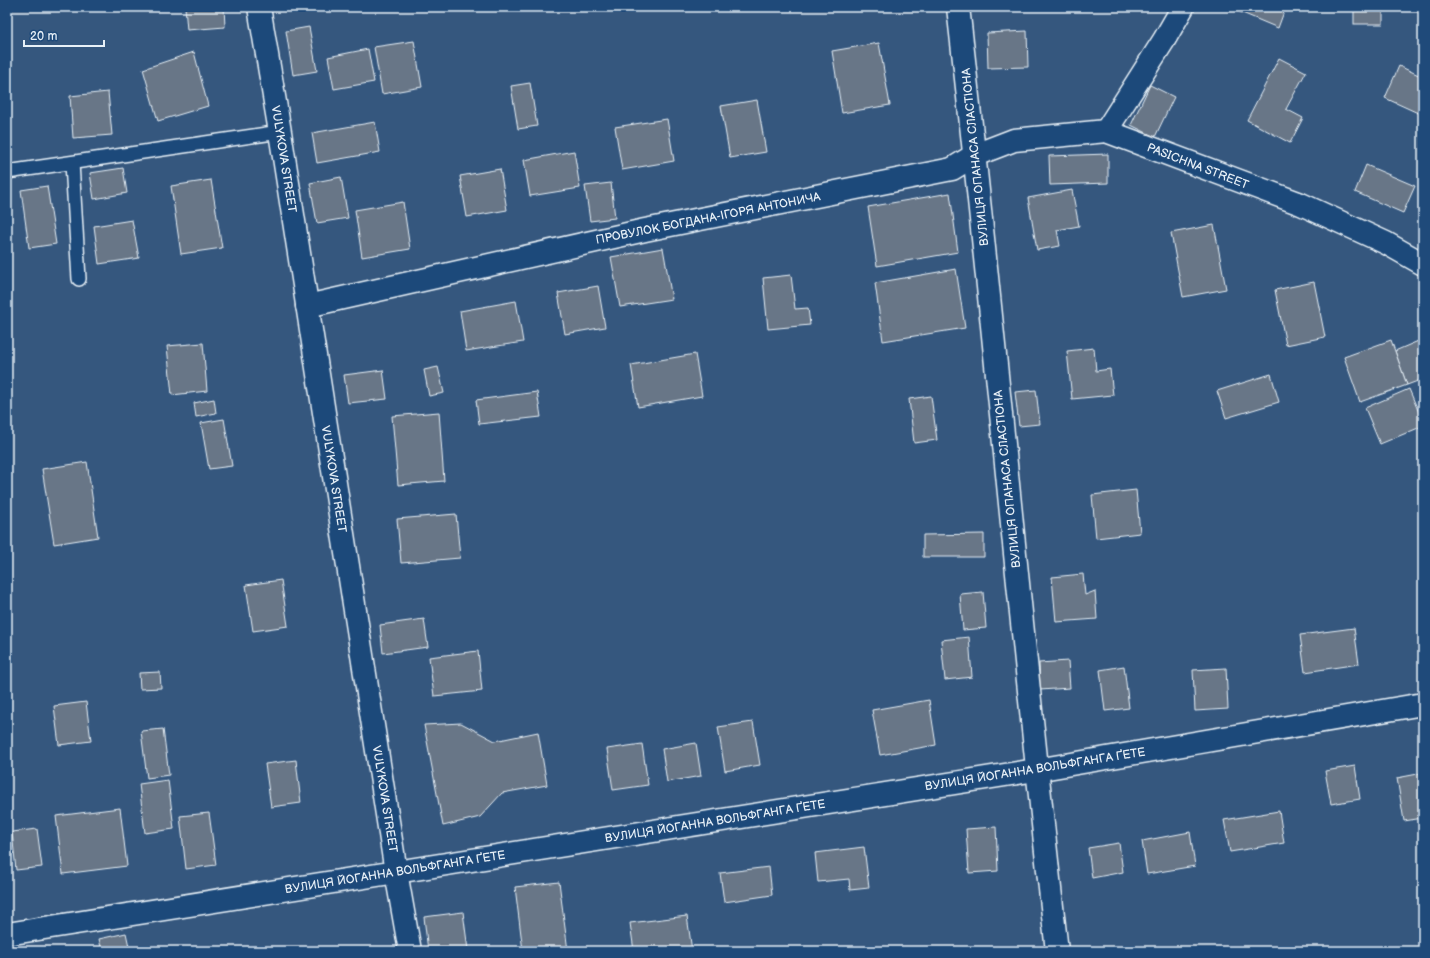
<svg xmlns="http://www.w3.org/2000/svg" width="1430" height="958" font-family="'Balsamiq Sans',sans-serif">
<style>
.building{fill:#687687;stroke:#e8f1f8}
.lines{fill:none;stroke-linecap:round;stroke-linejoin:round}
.service-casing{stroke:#e8f1f8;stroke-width:16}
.minor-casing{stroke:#e8f1f8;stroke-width:25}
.service{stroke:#1f4a7a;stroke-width:13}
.minor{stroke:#1f4a7a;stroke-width:22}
.labels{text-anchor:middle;stroke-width:4;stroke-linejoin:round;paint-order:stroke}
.street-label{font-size:12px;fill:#e8f1f8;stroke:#1f4a7a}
</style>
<rect width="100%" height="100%" fill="#35577e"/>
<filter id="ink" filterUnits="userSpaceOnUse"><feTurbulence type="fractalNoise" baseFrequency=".025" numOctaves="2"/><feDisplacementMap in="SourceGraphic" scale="8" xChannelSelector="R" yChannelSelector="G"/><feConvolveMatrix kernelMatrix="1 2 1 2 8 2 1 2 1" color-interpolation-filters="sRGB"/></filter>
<g filter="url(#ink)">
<!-- building -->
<g class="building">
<path d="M 185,7 L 224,7 L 225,27 L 187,30 Z"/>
<path d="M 1228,7 L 1280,7 L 1285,9 L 1278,28 Z"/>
<rect x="1354" y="7" width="29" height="17"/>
<path d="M 309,27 L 317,71 L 293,75 L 286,31 Z"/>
<path d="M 1027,31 L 1028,67 L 988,68 L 987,33 Z"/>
<path d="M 414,41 L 422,87 L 382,94 L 374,47 Z"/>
<path d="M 879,43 L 890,105 L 842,113 L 832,51 Z"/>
<path d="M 368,49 L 374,82 L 334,89 L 328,57 Z"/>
<path d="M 194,52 L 208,106 L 158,121 L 143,69 Z"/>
<path d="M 1279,58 L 1306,72 L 1286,109 L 1303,118 L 1290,143 L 1247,120 Z"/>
<path d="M 1399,66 L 1423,77 L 1423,102 L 1418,113 L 1385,98 Z"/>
<path d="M 530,83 L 537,126 L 518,129 L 511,86 Z"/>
<path d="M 1150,85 L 1174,97 L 1155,137 L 1131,125 Z"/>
<path d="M 108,92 L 112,135 L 73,138 L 70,96 Z"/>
<path d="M 757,100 L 766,152 L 730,158 L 721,106 Z"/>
<path d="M 667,119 L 674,161 L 622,170 L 615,127 Z"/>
<path d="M 375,122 L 380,152 L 317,163 L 312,133 Z"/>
<path d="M 574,151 L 580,188 L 530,196 L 524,160 Z"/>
<path d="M 1108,154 L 1108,183 L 1050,185 L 1049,156 Z"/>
<path d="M 1366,165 L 1415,186 L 1403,213 L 1355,192 Z"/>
<path d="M 123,168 L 127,193 L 94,199 L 90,173 Z"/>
<path d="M 500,169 L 507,210 L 467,217 L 460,176 Z"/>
<path d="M 341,177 L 348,218 L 317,223 L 310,183 Z"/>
<path d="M 211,180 L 222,248 L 181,254 L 171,186 Z"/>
<path d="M 611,183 L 615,218 L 590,221 L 585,186 Z"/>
<path d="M 47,186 L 56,244 L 29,248 L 21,190 Z"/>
<path d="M 1072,190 L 1079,226 L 1057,230 L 1060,246 L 1037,250 L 1028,198 Z"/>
<path d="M 950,193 L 958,252 L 877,266 L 868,207 Z"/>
<path d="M 403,202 L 410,249 L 362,257 L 355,210 Z"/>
<path d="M 132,220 L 139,258 L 99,264 L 94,226 Z"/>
<path d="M 1214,225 L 1226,289 L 1183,297 L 1171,233 Z"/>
<path d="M 663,248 L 672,299 L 620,307 L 611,257 Z"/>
<path d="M 956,269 L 965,328 L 883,341 L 875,283 Z"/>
<path d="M 791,275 L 795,309 L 808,308 L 810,325 L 768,329 L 763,278 Z"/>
<path d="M 1314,282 L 1325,337 L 1286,345 L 1275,290 Z"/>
<path d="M 598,286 L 605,327 L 565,334 L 558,293 Z"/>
<path d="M 516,301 L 523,342 L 466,351 L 460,311 Z"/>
<path d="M 1423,339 L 1423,379 L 1407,385 L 1395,351 Z"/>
<path d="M 1391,340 L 1407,385 L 1360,402 L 1344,357 Z"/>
<path d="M 203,343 L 207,391 L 172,395 L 167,346 Z"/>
<path d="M 1094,348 L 1096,371 L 1110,369 L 1113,395 L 1072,399 L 1067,351 Z"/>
<path d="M 695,354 L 702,396 L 638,407 L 631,365 Z"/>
<path d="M 438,367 L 444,393 L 429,396 L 424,370 Z"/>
<path d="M 383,370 L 387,399 L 348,403 L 344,375 Z"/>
<path d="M 1271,374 L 1279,402 L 1226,418 L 1217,391 Z"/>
<path d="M 1409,389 L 1423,422 L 1423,426 L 1380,444 L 1365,408 Z"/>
<path d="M 1036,390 L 1040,424 L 1019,426 L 1015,392 Z"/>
<path d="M 537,392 L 541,417 L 479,424 L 476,400 Z"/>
<path d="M 931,396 L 937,440 L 914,443 L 909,399 Z"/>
<path d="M 214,399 L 216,413 L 196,417 L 194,403 Z"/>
<path d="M 439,412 L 444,481 L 398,485 L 392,416 Z"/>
<path d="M 224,419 L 232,466 L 209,469 L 201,423 Z"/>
<path d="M 87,462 L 98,537 L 54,544 L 42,469 Z"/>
<path d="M 1136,490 L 1140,533 L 1096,538 L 1092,495 Z"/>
<path d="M 456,514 L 460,558 L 401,563 L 397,519 Z"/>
<path d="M 984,534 L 984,557 L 923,557 L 923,535 Z"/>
<path d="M 1083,574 L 1085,595 L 1095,591 L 1097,619 L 1056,622 L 1052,577 Z"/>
<path d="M 281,580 L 288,626 L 253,631 L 246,585 Z"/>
<path d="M 983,592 L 986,628 L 963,630 L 960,594 Z"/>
<path d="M 424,619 L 428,647 L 383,653 L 380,625 Z"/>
<path d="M 1354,628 L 1359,664 L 1305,672 L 1300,635 Z"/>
<path d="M 969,637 L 972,677 L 945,680 L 941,640 Z"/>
<path d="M 478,651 L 482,691 L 434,696 L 429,657 Z"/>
<path d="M 1068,661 L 1070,688 L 1040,690 L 1039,663 Z"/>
<path d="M 1124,666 L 1129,708 L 1105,711 L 1100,670 Z"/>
<path d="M 1226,668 L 1228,709 L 1195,711 L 1193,670 Z"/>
<path d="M 160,672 L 161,688 L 140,689 L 139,673 Z"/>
<path d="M 929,700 L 936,745 L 880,755 L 872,710 Z"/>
<path d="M 86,702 L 91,741 L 59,745 L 54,706 Z"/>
<path d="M 753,722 L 760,765 L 725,771 L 718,727 Z"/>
<path d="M 461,723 L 495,741 L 538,732 L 547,785 L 502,793 L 480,817 L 443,826 L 424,725 Z"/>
<path d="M 163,729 L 169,775 L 147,778 L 141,731 Z"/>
<path d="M 696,743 L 701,776 L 667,782 L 662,749 Z"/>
<path d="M 642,744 L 648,785 L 613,790 L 607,749 Z"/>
<path d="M 296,760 L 301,803 L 271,807 L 265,764 Z"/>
<path d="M 1355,766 L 1360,799 L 1331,804 L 1325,771 Z"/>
<path d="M 1423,773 L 1423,818 L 1404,821 L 1397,778 Z"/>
<path d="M 168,780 L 174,829 L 145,833 L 139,784 Z"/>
<path d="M 120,808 L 127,866 L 63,874 L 56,816 Z"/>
<path d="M 1279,811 L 1284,843 L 1230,852 L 1224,820 Z"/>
<path d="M 209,813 L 216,865 L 186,869 L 180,816 Z"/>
<path d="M 996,827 L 998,871 L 969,873 L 966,829 Z"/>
<path d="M 37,829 L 42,867 L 16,870 L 12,832 Z"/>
<path d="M 1190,832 L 1195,866 L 1147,874 L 1142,841 Z"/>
<path d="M 1119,843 L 1123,872 L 1092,878 L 1088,848 Z"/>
<path d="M 864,847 L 869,888 L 850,890 L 849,879 L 818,882 L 815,853 Z"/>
<path d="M 769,867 L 772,895 L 724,902 L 720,873 Z"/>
<path d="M 559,882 L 568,951 L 523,951 L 515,887 Z"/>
<path d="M 463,912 L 468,950 L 428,951 L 424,917 Z"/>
<path d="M 687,916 L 692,951 L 634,951 L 630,923 Z"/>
<path d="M 126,933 L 130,951 L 102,951 L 99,939 Z"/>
</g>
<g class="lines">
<defs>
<g id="service">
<path d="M 72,163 L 79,279"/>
<path d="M 7,172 L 280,132"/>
</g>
<g id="minor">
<path d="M 259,7 L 280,132 L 396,872 L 410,951"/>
<path d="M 958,7 C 994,321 1021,637 1057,951"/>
<path d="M 1106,131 L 1164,40 L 1183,7"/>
<path d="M 307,306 L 645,230 L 952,169 L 975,155 L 1014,140 L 1106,131 L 1301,204 L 1386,243 L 1423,264"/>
<path d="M 7,934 L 1036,770 L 1423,704"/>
</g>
</defs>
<!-- service casing -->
<use href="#service" class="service-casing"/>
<!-- minor casing -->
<use href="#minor" class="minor-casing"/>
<!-- service -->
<use href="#service" class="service"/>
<!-- minor -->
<use href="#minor" class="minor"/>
</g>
</g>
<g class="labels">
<!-- street labels -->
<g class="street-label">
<text transform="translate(975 157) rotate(-96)" y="4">ВУЛИЦЯ ОПАНАСА СЛАСТІОНА</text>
<text transform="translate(284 159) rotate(81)" y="4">VULYKOVA STREET</text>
<text transform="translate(1198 166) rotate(21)" y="4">PASICHNA STREET</text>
<text transform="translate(708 218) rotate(-11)" y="4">ПРОВУЛОК БОГДАНА-ІГОРЯ АНТОНИЧА</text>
<text transform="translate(334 479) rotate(81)" y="4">VULYKOVA STREET</text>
<text transform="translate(1007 479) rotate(-96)" y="4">ВУЛИЦЯ ОПАНАСА СЛАСТІОНА</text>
<text transform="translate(1035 769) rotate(-9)" y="4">ВУЛИЦЯ ЙОГАННА ВОЛЬФГАНГА ҐЕТЕ</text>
<text transform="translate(385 799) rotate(81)" y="4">VULYKOVA STREET</text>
<text transform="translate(715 821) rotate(-9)" y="4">ВУЛИЦЯ ЙОГАННА ВОЛЬФГАНГА ҐЕТЕ</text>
<text transform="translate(395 872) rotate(-9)" y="4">ВУЛИЦЯ ЙОГАННА ВОЛЬФГАНГА ҐЕТЕ</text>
</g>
</g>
<!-- margin -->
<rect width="1430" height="958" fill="none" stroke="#1f4a7a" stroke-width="24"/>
<rect x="12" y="12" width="1406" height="934" fill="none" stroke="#e8f1f8" stroke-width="1.5" filter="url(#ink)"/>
<!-- scale -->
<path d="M24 40v6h80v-6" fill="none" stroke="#e8f1f8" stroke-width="2"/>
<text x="30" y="40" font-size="12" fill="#e8f1f8" stroke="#1f4a7a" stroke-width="3" paint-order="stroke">20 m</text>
</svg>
